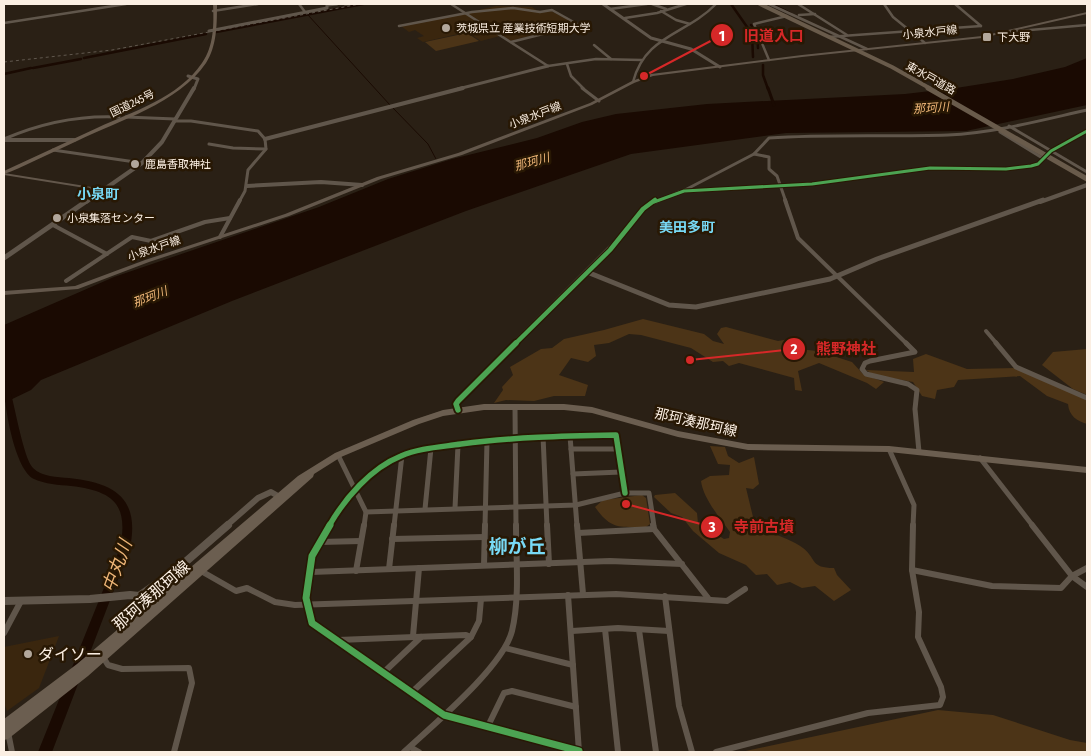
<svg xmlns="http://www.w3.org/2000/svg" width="1091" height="756" font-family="'Fira Sans Condensed','Noto Sans JP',sans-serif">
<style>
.built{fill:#3a260e}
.green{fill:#4c3417}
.water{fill:#1a0a02}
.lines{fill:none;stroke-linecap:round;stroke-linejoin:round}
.stream{stroke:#1a0a02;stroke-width:1}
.canal-far1{stroke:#1a0a02;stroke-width:2.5}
.canal{stroke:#1a0a02;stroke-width:3}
.river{fill:#1a0a02;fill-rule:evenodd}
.minor-far4{stroke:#60564b;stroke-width:2.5}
.minor-far3{stroke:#60564b;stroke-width:3}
.minor-far2{stroke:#60564b;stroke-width:4}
.minor-far1{stroke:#60564b;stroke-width:5}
.minor{stroke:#60564b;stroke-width:6}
.tertiary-far4{stroke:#60564b;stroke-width:3}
.tertiary-far3{stroke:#60564b;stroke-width:4}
.tertiary-far2{stroke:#60564b;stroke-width:5}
.tertiary-far1{stroke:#60564b;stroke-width:6}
.tertiary{stroke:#60564b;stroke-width:8}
.secondary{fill:#63574b;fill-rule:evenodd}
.primary{fill:#6b5e50;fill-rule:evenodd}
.trunk{fill:#6a5c4e;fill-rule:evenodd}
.rail{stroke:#60574d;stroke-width:1;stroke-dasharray:3 3;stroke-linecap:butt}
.motorway-bridge-far1{stroke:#695b4b;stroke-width:4}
.motorway-bridge{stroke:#695b4b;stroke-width:5}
.cycleway-far3-casing{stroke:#281804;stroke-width:5}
.cycleway-far2-casing{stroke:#281804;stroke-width:7}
.cycleway-far1-casing{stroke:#281804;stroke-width:9}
.cycleway-casing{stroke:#281804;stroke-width:10}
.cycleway-far3{stroke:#4ca352;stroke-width:3}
.cycleway-far2{stroke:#4ca352;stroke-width:4.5}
.cycleway-far1{stroke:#4ca352;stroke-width:5.5}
.cycleway{stroke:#4ca352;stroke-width:7}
.poi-dot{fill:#b2a79b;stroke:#281804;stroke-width:2}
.labels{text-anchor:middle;stroke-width:5;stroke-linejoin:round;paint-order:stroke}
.far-poi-label{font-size:11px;fill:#fbefe3;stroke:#281804;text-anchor:start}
.far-street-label{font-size:11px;fill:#fbefe3;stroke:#281804}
.far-water-label{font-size:12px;font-style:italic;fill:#ecb476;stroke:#281804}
.far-quarter-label{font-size:14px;font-weight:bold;fill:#78daf6;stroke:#281804}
.street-label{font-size:14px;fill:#fbefe3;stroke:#281804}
.near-street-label{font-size:16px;fill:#fbefe3;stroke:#281804}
.near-poi-label{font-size:16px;fill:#fbefe3;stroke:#281804;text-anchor:start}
.near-water-label{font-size:18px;font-style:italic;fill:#ecb476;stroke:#281804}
.near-quarter-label{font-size:19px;font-weight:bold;fill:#78daf6;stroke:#281804}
.leader{fill:none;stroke:#d62828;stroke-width:2}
.callout-dot{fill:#d62828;stroke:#281804;stroke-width:2}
.mark-label{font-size:15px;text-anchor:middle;font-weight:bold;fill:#fff}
.callout-label{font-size:15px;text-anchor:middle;font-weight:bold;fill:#d62828;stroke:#281804;stroke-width:5;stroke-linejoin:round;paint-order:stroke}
</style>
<rect width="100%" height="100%" fill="#2a2015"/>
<!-- built -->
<g class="built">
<path d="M 496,6 L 532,7 L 539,12 L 551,11 L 577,24 L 510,41 L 466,13 Z"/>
<path d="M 464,13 L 500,36 L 481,41 L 467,32 L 423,42 L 417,38 L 424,36 L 415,30 L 409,32 L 401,26 Z"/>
<path d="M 59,636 L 39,688 L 7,711 L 4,703 L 4,647 Z"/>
</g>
<!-- green -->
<g class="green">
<path d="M 467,33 L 479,41 L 436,51 L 425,42 Z"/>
<path d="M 643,319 L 704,334 L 713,341 L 724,344 L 717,334 L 721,328 L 726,327 L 778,341 L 789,339 L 799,349 L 817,351 L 820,346 L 830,349 L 830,355 L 852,362 L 863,374 L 884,382 L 876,389 L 867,383 L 819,363 L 798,371 L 802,391 L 795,390 L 794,378 L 739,363 L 729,366 L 723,361 L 713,362 L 691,348 L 641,335 L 629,334 L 609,343 L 594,345 L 596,356 L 588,362 L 571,358 L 559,375 L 588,385 L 585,396 L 554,396 L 534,401 L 506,400 L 494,403 L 503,390 L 502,387 L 513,375 L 510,367 L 541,349 L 552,348 L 564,339 L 604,330 Z"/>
<path d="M 1087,349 L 1087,395 L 1073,389 L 1042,365 L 1053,352 Z"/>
<path d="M 926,354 L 967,369 L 1016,368 L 1087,400 L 1087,424 C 1077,421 1069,416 1068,404 L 1047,396 L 1020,376 L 958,380 L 954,387 L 937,390 L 935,399 L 922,396 L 913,382 L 874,375 L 866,370 L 914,372 L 913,359 Z"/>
<path d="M 710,446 L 725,447 L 728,456 L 739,463 L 754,457 L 759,484 L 753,489 L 746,488 L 754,521 L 766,523 L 771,532 C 781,537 794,541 803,548 C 817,559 810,568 834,568 L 837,575 L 851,590 L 834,601 L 815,586 L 802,588 L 790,582 L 777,585 L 767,574 L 756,575 L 746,565 L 719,553 L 693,531 L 682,517 L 671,513 L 654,497 L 655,495 L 675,493 L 697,513 L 698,523 L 724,539 L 729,538 L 730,532 C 720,518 703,498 701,481 L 710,476 L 729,475 L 730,465 L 718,464 Z"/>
<path d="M 642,495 L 646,498 L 650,524 L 646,527 C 620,527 611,530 595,507 L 603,500 Z"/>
<path d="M 938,710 L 993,715 L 1070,740 L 1087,743 L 1087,752 L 741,752 Z"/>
</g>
<!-- water -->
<path class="water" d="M 1087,58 L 1087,105 L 966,131 L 786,133 L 631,154 L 466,211 L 232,301 L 41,380 L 31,390 L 4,403 L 4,325 L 114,277 L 319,207 L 388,179 L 452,159 L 537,138 L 582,122 L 616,114 L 707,104 L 905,94 L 956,88 L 1013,79 L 1065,67 Z"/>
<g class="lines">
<!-- stream -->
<g class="stream">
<path d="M 308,15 L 390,105"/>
<path d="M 392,107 L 428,144 L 436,159"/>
</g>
<!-- canal-far1 -->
<g class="canal-far1">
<path d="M 731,4 L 752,34 L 753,57"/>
<path d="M 774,5 L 790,13"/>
<path d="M 751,25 L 757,32 L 758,48"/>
<path d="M 216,32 L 363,4"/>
<path d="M 84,58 L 206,34"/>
<path d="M 763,65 L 763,75 L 768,89"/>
<path d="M 33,68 L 81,59"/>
<path d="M 4,74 L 31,68"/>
</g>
<!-- canal -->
<path class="canal" d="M 768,88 L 774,105"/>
<!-- river -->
<path class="river" d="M 4,380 L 8,383 C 14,400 23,458 33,468 C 42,477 57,477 69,478 C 115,483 140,498 130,548 L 52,752 L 38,752 L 120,548 C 129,504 113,491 71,486 C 59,485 45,484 34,479 C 14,469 3,401 4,380 Z"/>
<!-- minor-far4 -->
<g class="minor-far4">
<path d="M 299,4 L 305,12"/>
<path d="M 451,4 L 548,66 L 596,59 L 642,60"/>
<path d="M 652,4 L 666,9"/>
<path d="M 769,4 L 867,49"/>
<path d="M 798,4 L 847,35"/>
<path d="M 884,4 L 893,17 L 925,43"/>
<path d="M 955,4 L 981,26"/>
<path d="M 610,9 L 647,4"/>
<path d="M 213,11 L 258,4"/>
<path d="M 661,11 L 676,20 L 690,24"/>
<path d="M 799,15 L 815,14"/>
<path d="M 625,18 L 657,13 L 686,4"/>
<path d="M 4,23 L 126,4"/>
<path d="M 399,26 L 472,12 L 513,8 L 540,12 L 552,10 L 579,25 L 511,42"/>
<path d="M 1007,32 L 1087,25"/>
<path d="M 828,37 L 981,26"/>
<path d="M 594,45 L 611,59"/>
<path d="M 769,60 L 754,24 L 787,16"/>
<path d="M 567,64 L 571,76 L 584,89"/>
<path d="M 633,82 C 645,35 686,35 716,4"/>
</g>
<!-- minor-far3 -->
<g class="minor-far3">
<path d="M 582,88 L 599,101"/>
<path d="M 126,117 L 175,119"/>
<path d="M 174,121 L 191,121 L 258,131 L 265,139 L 266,149 L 248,170 L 245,191 L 239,202"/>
<path d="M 1009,126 L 1087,172"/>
<path d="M 1000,132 L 1044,159"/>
<path d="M 4,139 C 41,123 78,115 119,117"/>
<path d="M 209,144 L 233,148 L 266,149"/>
<path d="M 53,150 L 142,163"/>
<path d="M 754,154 L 769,157 L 769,169 L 777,176 L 786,202"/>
<path d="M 685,190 L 754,154 L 769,138 C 829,134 888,137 948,135 C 994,133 1042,120 1087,110"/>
<path d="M 656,202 L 679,192 L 812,184 L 930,168 L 1006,169 L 1031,166 L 1038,164 L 1051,151 L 1087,131"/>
</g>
<!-- minor-far2 -->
<g class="minor-far2">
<path d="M 785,200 L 798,238 L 907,344"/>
<path d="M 53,225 L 107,254"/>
<path d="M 220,237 L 240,200"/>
<path d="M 617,241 L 646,206 L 659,200"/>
<path d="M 66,281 L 132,237 L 151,241 L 205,222 L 230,218"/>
<path d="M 986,331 L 997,344"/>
</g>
<!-- minor-far1 -->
<g class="minor-far1">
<path d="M 906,343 L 915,352 L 870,361 L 865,363 L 862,369 L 866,374 L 908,384 L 917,390 L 915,409 L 919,452"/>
<path d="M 996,343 L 1016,367 L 1087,398"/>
<path d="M 515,407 L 516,526"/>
<path d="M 543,436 L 547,526"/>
<path d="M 570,436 L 577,526"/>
<path d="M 571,449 L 618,449"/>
<path d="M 889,449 L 914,505 L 913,526"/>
<path d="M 338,455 L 366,512 L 364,526"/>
<path d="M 980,458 L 1033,526"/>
<path d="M 573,474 L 621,472"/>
<path d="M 455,508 L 458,445"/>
<path d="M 425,509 L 431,448"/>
<path d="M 366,512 L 576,505 L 625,493 L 649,493 L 654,526"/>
<path d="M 329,526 C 345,498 371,468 401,456 C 419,448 441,447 461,444 C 513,437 564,436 616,435 L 625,493"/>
<path d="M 394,526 L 402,455"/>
<path d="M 485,526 L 487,441"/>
</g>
<!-- minor -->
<g class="minor">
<path d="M 330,525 L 312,556 L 306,598 L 312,623 L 444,715 L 579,751"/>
<path d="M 547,525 L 549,564"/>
<path d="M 577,525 L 583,594"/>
<path d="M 653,525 L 654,529 L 708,598"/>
<path d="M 1032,525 L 1072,576 L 1087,587"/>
<path d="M 578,533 L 654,529"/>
<path d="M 392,539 L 484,537"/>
<path d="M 320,542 L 361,541"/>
<path d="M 484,565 L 485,525"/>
<path d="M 389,569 L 394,525"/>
<path d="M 912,570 L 992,586 L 1061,588 L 1072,576 L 1087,568"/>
<path d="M 201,571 L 236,591 L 247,588 L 275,602 L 295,605 L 616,594 L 727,601 L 745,589"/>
<path d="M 356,571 L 364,525"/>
<path d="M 311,572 L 610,561 L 682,564"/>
<path d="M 568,595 L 579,752"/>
<path d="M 665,596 L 679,706 L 692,752"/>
<path d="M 605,629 L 618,752"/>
<path d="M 639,630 L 656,752"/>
<path d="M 572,631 L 618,628 L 669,631"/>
<path d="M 4,633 L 21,601"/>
<path d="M 413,636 L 419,568"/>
<path d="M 338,640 L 466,635 L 471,637"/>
<path d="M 505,648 L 573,665"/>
<path d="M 103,657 L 108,665 L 122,669 L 189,668 L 192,683 L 174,752"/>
<path d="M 383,673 L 421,637"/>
<path d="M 411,693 L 471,637 L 479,621 L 481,599"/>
<path d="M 487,728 L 504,693 L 512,691 L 576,707"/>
<path d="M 8,732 L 12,752"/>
<path d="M 410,747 L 419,752"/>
<path d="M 404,752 C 433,725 503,667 512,631 C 520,597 516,559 516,525"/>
<path d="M 716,752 L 868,713 L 940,705 L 943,697 L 941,687 L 918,637 L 919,612 L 912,570 L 913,525"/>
</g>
<!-- tertiary-far4 -->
<g class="tertiary-far4">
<path d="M 345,4 L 349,4"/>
<path d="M 603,4 L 651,38 L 691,49 L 720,67"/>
<path d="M 328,5 L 337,4"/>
<path d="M 209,31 L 327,8 L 327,4"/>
<path d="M 188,76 L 198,79 L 194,89"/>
<path d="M 458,89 L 548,66"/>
</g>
<!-- tertiary-far3 -->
<g class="tertiary-far3">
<path d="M 265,139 L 463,88"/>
<path d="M 4,140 L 74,140"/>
<path d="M 247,186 L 321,182 L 362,185"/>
<path d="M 86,202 L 142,163 L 162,142 L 194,88"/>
<path d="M 1040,202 L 1087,185"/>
</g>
<!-- tertiary-far2 -->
<g class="tertiary-far2">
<path d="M 4,258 L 88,200"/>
<path d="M 587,272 L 669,305 L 696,307 L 830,279 L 877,259 L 1043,200"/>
<path d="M 514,344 L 617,241"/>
</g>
<!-- tertiary-far1 -->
<g class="tertiary-far1">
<path d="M 458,410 L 456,404 L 458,401 L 515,343"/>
<path d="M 226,526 L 258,498 L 271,492 L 278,496"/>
</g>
<!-- tertiary -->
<g class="tertiary">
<path d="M 139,596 L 175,571 L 228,525"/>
<path d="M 4,601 L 90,599 L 130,595 L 139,596 L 153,604"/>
</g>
<!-- secondary -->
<g class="secondary">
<path d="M 1087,12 L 1087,14 L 982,38 L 802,57 L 653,76 L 634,83 L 592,105 L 462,155 L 381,179 L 289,216 L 149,262 L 78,289 L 4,295 L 4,291 L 75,286 L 145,260 L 285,214 L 377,177 L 458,153 L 590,103 L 632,81 L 651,74 L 802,55 L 982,36 Z"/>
<path d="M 4,173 L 104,189 L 106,190 L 104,191 L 4,175 Z"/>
</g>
<!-- primary -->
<path class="primary" d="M 484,404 L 564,404 L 592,407 L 678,431 L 748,444 L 889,446 L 1087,467 L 1087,473 L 889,452 L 748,450 L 678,437 L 592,413 L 564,410 L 484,410 L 443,416 L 419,424 L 341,457 L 314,474 L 313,477 L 88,676 L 8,739 L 4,740 L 4,719 L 77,664 L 298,476 L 335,453 L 413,420 L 443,410 Z"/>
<!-- trunk -->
<path class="trunk" d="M 213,4 L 217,4 C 217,24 217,46 206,63 C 179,103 118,121 77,141 C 62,148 47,155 32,162 C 23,166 13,171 4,174 L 4,171 C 35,157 66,142 97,128 C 134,111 178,98 202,63 C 214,46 214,24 213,4 Z"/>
<!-- rail -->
<path class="rail" d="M 4,62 L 112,50 L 360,4"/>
<!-- motorway-bridge-far1 -->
<path class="motorway-bridge-far1" d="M 760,4 L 892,67 L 931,89"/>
<!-- motorway-bridge -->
<path class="motorway-bridge" d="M 928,88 L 1087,179"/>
<defs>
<path id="cycleway-far3" d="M 654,202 L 684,191 L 812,184 L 930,168 L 1006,169 L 1031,166 L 1038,164 L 1051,151 L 1087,131"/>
<path id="cycleway-far2" d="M 515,344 L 610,250 L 643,209 L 655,200"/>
<g id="cycleway-far1">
<path d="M 458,410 L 456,404 L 458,401 L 516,343"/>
<path d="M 329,526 C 345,498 371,468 401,456 C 419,448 441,447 461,444 C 513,437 564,436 616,435 L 625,493"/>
</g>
<path id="cycleway" d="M 330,525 L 312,556 L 306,598 L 312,623 L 444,715 L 579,751"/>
</defs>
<!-- cycleway-far3 casing -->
<use href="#cycleway-far3" class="cycleway-far3-casing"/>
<!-- cycleway-far2 casing -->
<use href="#cycleway-far2" class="cycleway-far2-casing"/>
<!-- cycleway-far1 casing -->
<use href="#cycleway-far1" class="cycleway-far1-casing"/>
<!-- cycleway casing -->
<use href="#cycleway" class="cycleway-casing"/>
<!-- cycleway-far3 -->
<use href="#cycleway-far3" class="cycleway-far3"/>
<!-- cycleway-far2 -->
<use href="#cycleway-far2" class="cycleway-far2"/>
<!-- cycleway-far1 -->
<use href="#cycleway-far1" class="cycleway-far1"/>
<!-- cycleway -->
<use href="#cycleway" class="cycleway"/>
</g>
<!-- markers -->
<g class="poi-dot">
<circle cx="446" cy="28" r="5"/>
<rect x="982" y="32" width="10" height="10" rx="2.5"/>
<circle cx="135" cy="164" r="5"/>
<circle cx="57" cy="218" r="5"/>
<circle cx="28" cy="654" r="5"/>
</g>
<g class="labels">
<!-- far-poi labels -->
<g class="far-poi-label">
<text x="456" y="32">茨城県立 産業技術短期大学</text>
<text x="997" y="41">下大野</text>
<text x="145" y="168">鹿島香取神社</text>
<text x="67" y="222">小泉集落センター</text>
</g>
<!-- far-street labels -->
<g class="far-street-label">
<text transform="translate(930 32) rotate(-6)" y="4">小泉水戸線</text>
<text transform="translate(931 78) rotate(29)" y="4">東水戸道路</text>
<text transform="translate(132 103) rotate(-26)" y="4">国道245号</text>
<text transform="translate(535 115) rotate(-21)" y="4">小泉水戸線</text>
<text transform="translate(154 248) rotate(-19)" y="4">小泉水戸線</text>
</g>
<!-- far-water labels -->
<g class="far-water-label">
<text transform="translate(931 108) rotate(-4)" y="4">那珂川</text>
<text transform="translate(532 162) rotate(-16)" y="4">那珂川</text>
<text transform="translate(150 297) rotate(-21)" y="4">那珂川</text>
</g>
<!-- far-quarter labels -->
<g class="far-quarter-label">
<text x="98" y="199">小泉町</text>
<text x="687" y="232">美田多町</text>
</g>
<!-- street labels -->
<g class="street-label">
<text transform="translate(696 422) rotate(13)" y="5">那珂湊那珂線</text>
</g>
<!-- near-street labels -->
<g class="near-street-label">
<text transform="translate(151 595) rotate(-41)" y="6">那珂湊那珂線</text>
</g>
<!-- near-poi labels -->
<g class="near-poi-label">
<text x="38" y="660">ダイソー</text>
</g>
<!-- near-water labels -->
<g class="near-water-label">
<text transform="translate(117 566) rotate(-70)" y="6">中丸川</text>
</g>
<!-- near-quarter labels -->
<g class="near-quarter-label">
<text x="517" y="553">柳が丘</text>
</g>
</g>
<!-- callouts -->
<path class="leader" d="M644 76L722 35M690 360L794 349M626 504L712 527"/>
<g class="callout-dot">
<circle cx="644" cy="76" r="5"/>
<circle cx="690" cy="360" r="5"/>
<circle cx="626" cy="504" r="5"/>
<circle cx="722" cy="35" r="12"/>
<circle cx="794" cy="349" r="12"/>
<circle cx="712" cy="527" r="12"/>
</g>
<g class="mark-label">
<text x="722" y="41">1</text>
<text x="794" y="354">2</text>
<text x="712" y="532">3</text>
</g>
<g class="callout-label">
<text x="774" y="41">旧道入口</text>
<text x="846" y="354">熊野神社</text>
<text x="764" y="532">寺前古墳</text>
</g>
<!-- border -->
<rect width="1091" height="756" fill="none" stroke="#fbefe3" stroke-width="10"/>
</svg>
